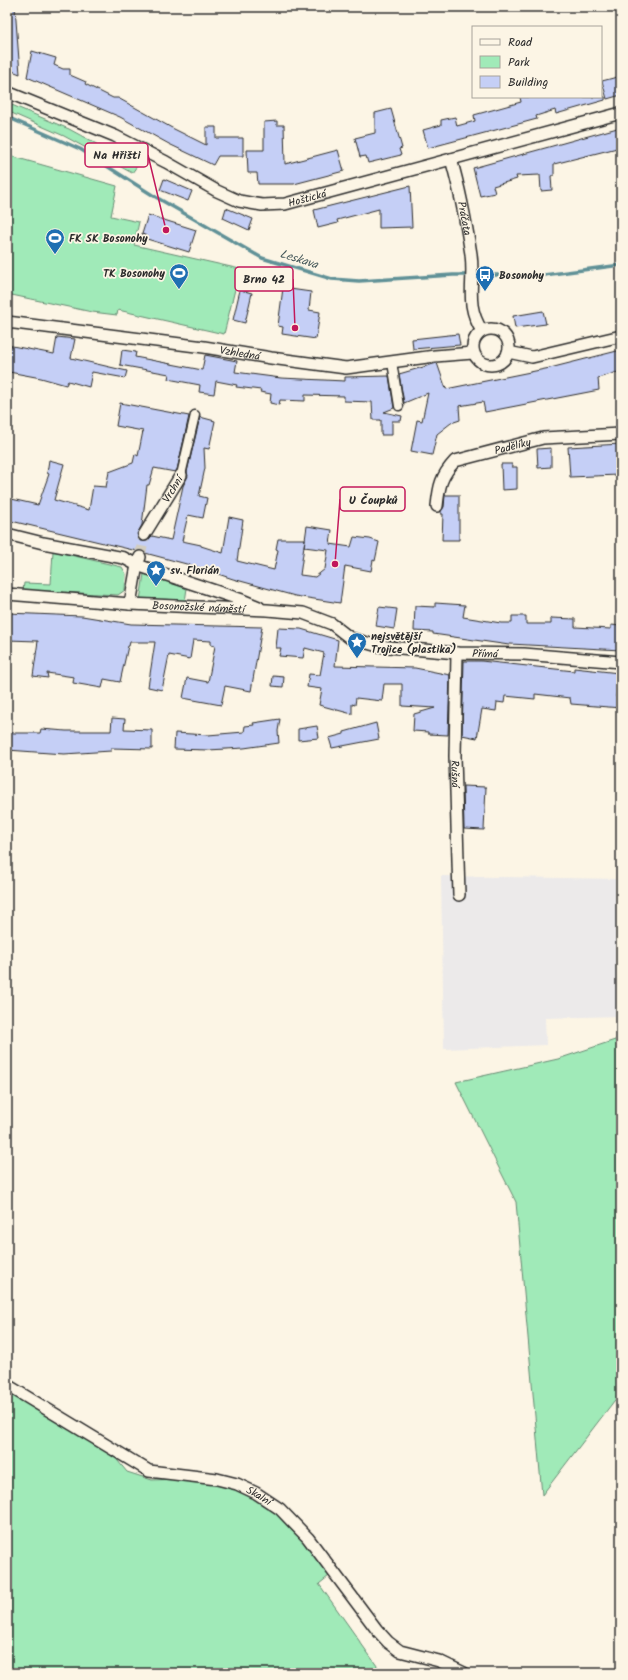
<svg xmlns="http://www.w3.org/2000/svg" width="628" height="1680" font-family="Kalam,sans-serif">
<style>
.built{fill:#eceaea}
.green{fill:#a0eab8;stroke:#668a72}
.lines{fill:none;stroke-linecap:round;stroke-linejoin:round}
.stream{stroke:#619197;stroke-width:3.5}
.building{fill:#c5cff6;stroke:#2b2b2b}
.minor-tunnel{stroke:#d2cdc0;stroke-width:11;stroke-dasharray:11 5.5;stroke-linecap:butt}
.pedestrian-casing{stroke:#2b2b2b;stroke-width:11}
.minor-casing{stroke:#2b2b2b;stroke-width:14}
.pedestrian{stroke:#fcf5e5;stroke-width:8}
.minor{stroke:#fcf5e5;stroke-width:11}
.labels{text-anchor:middle;stroke-width:3.5;stroke-linejoin:round;paint-order:stroke}
.street-label{font-size:11px;fill:#2b2b2b;stroke:#fcf5e5}
.poi-label{font-size:11px;font-weight:bold;fill:#2b2b2b;stroke:#fcf5e5;text-anchor:start}
.water-label{font-size:12px;font-style:italic;fill:#425658;stroke:#fcf5e5}
.leader{fill:none;stroke:#c2185b;stroke-width:1.5}
.callout-dot{fill:#c2185b;stroke:#fcf5e5;stroke-width:1.5}
.callout{fill:#fcf5e5;stroke:#c2185b;stroke-width:1.5}
.callout-label{font-size:12px;text-anchor:middle;font-weight:bold;fill:#2b2b2b}
</style>
<rect width="100%" height="100%" fill="#fcf5e5"/>
<filter id="ink" filterUnits="userSpaceOnUse"><feTurbulence type="fractalNoise" baseFrequency=".025" numOctaves="2"/><feDisplacementMap in="SourceGraphic" scale="8" xChannelSelector="R" yChannelSelector="G"/><feConvolveMatrix kernelMatrix="1 2 1 2 8 2 1 2 1" color-interpolation-filters="sRGB"/></filter>
<g filter="url(#ink)">
<!-- built -->
<path class="built" d="M 441,876 L 621,879 L 621,1016 L 545,1018 L 546,1045 L 444,1049 Z"/>
<!-- green -->
<g class="green">
<path d="M 7,103 L 69,129 L 137,166 L 132,173 L 64,136 L 7,111 Z"/>
<path d="M 7,155 L 117,186 L 111,216 L 139,222 L 134,245 L 240,269 L 224,334 L 118,310 L 117,315 L 92,312 L 7,294 Z"/>
<path d="M 53,551 L 122,567 L 126,574 L 125,590 L 118,595 L 23,590 L 24,583 L 51,584 Z"/>
<path d="M 144,574 L 187,588 L 185,602 L 140,600 Z"/>
<path d="M 621,1038 L 621,1392 L 542,1495 L 516,1202 L 456,1082 L 558,1059 Z"/>
<path d="M 7,1391 L 113,1455 L 127,1472 L 152,1480 L 179,1479 L 242,1489 L 268,1503 L 305,1542 L 329,1576 L 319,1584 L 382,1673 L 7,1673 Z"/>
</g>
<g class="lines">
<!-- stream -->
<path class="stream" d="M 7,117 L 80,149 L 154,196 L 262,258 L 332,279 L 359,281 L 453,275 L 544,275 L 621,265"/>
</g>
<!-- building -->
<g class="building">
<path d="M 7,7 L 15,7 L 20,74 L 7,69 Z"/>
<path d="M 32,51 L 56,58 L 54,65 L 63,69 L 70,69 L 70,75 L 86,82 L 85,84 L 113,98 L 118,98 L 172,128 L 206,145 L 206,127 L 216,127 L 216,138 L 243,138 L 243,156 L 218,156 L 213,165 L 169,144 L 120,117 L 27,77 Z"/>
<path d="M 621,76 L 621,95 L 607,99 L 602,81 Z"/>
<path d="M 520,97 L 605,97 L 605,100 L 556,114 L 555,110 L 536,116 L 537,119 L 428,148 L 423,130 L 441,125 L 441,120 L 455,117 L 457,126 L 475,121 L 474,115 L 521,102 Z"/>
<path d="M 391,109 L 402,148 L 399,149 L 401,155 L 368,163 L 366,156 L 360,157 L 355,138 L 375,133 L 375,113 Z"/>
<path d="M 277,121 L 277,125 L 284,125 L 285,164 L 338,150 L 344,171 L 294,184 L 258,184 L 257,173 L 248,173 L 247,150 L 264,150 L 264,122 Z"/>
<path d="M 621,127 L 621,147 L 554,164 L 554,175 L 551,176 L 552,190 L 541,191 L 540,175 L 516,176 L 517,179 L 493,186 L 495,193 L 480,196 L 473,168 Z"/>
<path d="M 164,179 L 192,191 L 188,201 L 160,190 Z"/>
<path d="M 410,186 L 412,227 L 379,228 L 379,209 L 337,220 L 338,223 L 318,228 L 314,210 Z"/>
<path d="M 226,208 L 253,219 L 249,230 L 223,218 Z"/>
<path d="M 148,215 L 196,230 L 189,252 L 147,239 L 147,236 L 142,234 Z"/>
<path d="M 283,288 L 311,292 L 309,310 L 320,312 L 316,339 L 282,334 L 283,327 L 278,326 Z"/>
<path d="M 240,290 L 252,293 L 245,323 L 233,320 Z"/>
<path d="M 543,311 L 546,324 L 515,328 L 513,316 Z"/>
<path d="M 458,334 L 460,345 L 413,349 L 412,339 Z"/>
<path d="M 57,337 L 75,339 L 71,358 L 127,371 L 125,378 L 92,372 L 89,387 L 68,381 L 66,385 L 41,378 L 9,372 L 9,369 L 7,369 L 7,345 L 54,354 Z"/>
<path d="M 122,350 L 136,352 L 135,357 L 202,370 L 205,355 L 237,361 L 235,372 L 281,378 L 345,381 L 345,377 L 389,376 L 394,408 L 384,412 L 402,416 L 401,421 L 392,421 L 392,435 L 381,435 L 381,420 L 373,420 L 372,402 L 344,401 L 344,396 L 305,395 L 305,401 L 280,400 L 279,405 L 270,403 L 271,394 L 260,392 L 261,390 L 236,387 L 237,385 L 216,381 L 214,394 L 199,392 L 200,385 L 168,379 L 169,374 L 120,365 Z"/>
<path d="M 621,350 L 621,371 L 598,378 L 599,390 L 485,412 L 483,402 L 459,406 L 460,420 L 451,423 L 437,434 L 432,455 L 411,451 L 417,420 L 422,421 L 428,393 L 404,403 L 399,374 L 437,363 L 446,389 L 550,368 Z"/>
<path d="M 120,403 L 189,416 L 177,470 L 175,472 L 154,468 L 149,485 L 147,485 L 142,525 L 137,534 L 140,541 L 147,541 L 152,536 L 171,540 L 183,486 L 188,476 L 187,472 L 200,417 L 215,421 L 209,449 L 204,448 L 205,468 L 199,496 L 207,498 L 203,518 L 188,515 L 182,541 L 201,545 L 201,546 L 223,553 L 229,517 L 243,520 L 237,561 L 274,570 L 278,550 L 276,549 L 278,539 L 305,539 L 300,575 L 315,577 L 325,569 L 328,550 L 304,547 L 307,526 L 332,530 L 330,544 L 351,547 L 354,537 L 370,539 L 379,542 L 375,561 L 373,560 L 371,571 L 345,566 L 340,603 L 295,596 L 233,579 L 194,566 L 145,553 L 142,550 L 137,551 L 7,520 L 7,498 L 38,505 L 49,474 L 47,473 L 49,460 L 64,464 L 54,500 L 89,510 L 93,486 L 106,487 L 109,472 L 133,463 L 135,454 L 138,456 L 143,431 L 116,426 Z"/>
<path d="M 621,444 L 621,472 L 618,472 L 618,475 L 570,477 L 568,447 Z"/>
<path d="M 551,448 L 551,467 L 538,468 L 537,449 Z"/>
<path d="M 501,464 L 512,464 L 512,467 L 517,467 L 517,489 L 502,490 Z"/>
<path d="M 445,495 L 459,495 L 459,540 L 442,540 L 443,514 L 441,514 L 441,511 L 444,507 Z"/>
<path d="M 435,603 L 465,605 L 463,617 L 501,623 L 512,623 L 512,616 L 526,616 L 526,624 L 551,624 L 551,618 L 575,619 L 575,627 L 611,629 L 611,625 L 621,626 L 621,650 L 510,644 L 509,645 L 433,634 L 433,632 L 414,631 L 415,606 L 435,607 Z"/>
<path d="M 379,607 L 397,609 L 394,629 L 376,626 Z"/>
<path d="M 7,613 L 82,616 L 131,624 L 262,627 L 251,691 L 225,686 L 221,705 L 183,698 L 187,678 L 208,682 L 215,646 L 211,645 L 211,641 L 193,640 L 190,659 L 169,655 L 162,690 L 148,687 L 155,642 L 130,642 L 129,646 L 128,646 L 120,682 L 104,679 L 102,688 L 73,683 L 74,677 L 47,673 L 48,678 L 33,676 L 38,641 L 7,640 Z"/>
<path d="M 278,628 L 301,629 L 338,640 L 335,666 L 415,668 L 450,675 L 448,735 L 428,734 L 428,732 L 413,731 L 414,714 L 435,708 L 402,706 L 402,684 L 384,684 L 382,701 L 356,698 L 355,705 L 352,704 L 352,714 L 319,705 L 322,689 L 307,687 L 309,674 L 320,675 L 324,653 L 305,648 L 303,658 L 279,656 L 281,648 L 276,648 Z"/>
<path d="M 464,661 L 481,661 L 574,671 L 574,668 L 619,673 L 616,697 L 621,698 L 621,708 L 571,704 L 570,698 L 535,694 L 535,699 L 505,696 L 504,703 L 497,702 L 496,711 L 482,709 L 477,738 L 462,735 Z"/>
<path d="M 273,676 L 284,677 L 283,687 L 272,686 Z"/>
<path d="M 112,718 L 125,719 L 124,729 L 152,730 L 152,749 L 111,748 L 111,751 L 64,754 L 7,750 L 7,733 L 40,733 L 41,729 L 66,731 L 111,731 Z"/>
<path d="M 280,719 L 278,731 L 279,743 L 244,748 L 208,750 L 174,749 L 175,733 L 208,735 L 244,732 L 245,726 L 254,725 L 253,723 Z"/>
<path d="M 376,723 L 379,739 L 332,748 L 329,738 L 344,734 L 344,732 Z"/>
<path d="M 317,726 L 319,738 L 298,740 L 298,729 Z"/>
<path d="M 463,786 L 486,787 L 484,830 L 464,829 Z"/>
</g>
<g class="lines">
<!-- minor-tunnel -->
<path class="minor-tunnel" d="M 140,557 L 144,535"/>
<defs>
<g id="pedestrian">
<path d="M 392,362 L 399,406"/>
<path d="M 181,475 L 195,415"/>
</g>
<g id="minor">
<path id="s1" d="M 7,92 L 115,136 L 166,162 L 217,191 L 239,201 L 262,205 L 285,204 L 621,113"/>
<path id="s2" d="M 451,159 C 460,190 466,222 471,254 C 475,284 464,303 482,331"/>
<path id="s3" d="M 7,322 L 204,347 L 271,358 L 346,368 L 435,356 L 473,353"/>
<circle cx="491" cy="347" r="18"/>
<path d="M 508,352 L 532,357 L 621,336"/>
<path id="s4" d="M 437,506 C 439,486 441,476 455,461 L 543,438 L 621,434"/>
<path d="M 7,534 L 43,543 L 124,558 L 137,565 L 242,600 L 259,607"/>
<path id="s5" d="M 144,535 L 181,475"/>
<path id="s6" d="M 7,594 L 130,604 L 267,610 L 303,613 L 332,624 L 350,638 L 378,646 L 457,653 L 524,654 L 621,662"/>
<path d="M 130,604 L 137,565 L 140,557"/>
<path id="s7" d="M 457,653 L 455,756 L 459,895"/>
<path id="s8" d="M 7,1385 L 149,1471 L 217,1479 L 237,1484 L 256,1493 L 280,1509 L 308,1538 L 377,1630 L 388,1642 L 400,1651 L 439,1661 L 464,1673"/>
</g>
</defs>
<!-- pedestrian casing -->
<use href="#pedestrian" class="pedestrian-casing"/>
<!-- minor casing -->
<use href="#minor" class="minor-casing"/>
<!-- pedestrian -->
<use href="#pedestrian" class="pedestrian"/>
<!-- minor -->
<use href="#minor" class="minor"/>
</g>
</g>
<!-- icons -->
<defs>
<symbol id="stadium-pin" viewBox="-11 -11 22 30"><path d="M0 17L-7.5 6A9.5 9.5 0 1 1 7.5 6Z" fill="#1f6fb2" stroke="#fcf5e5"/><path d="M0-5a6.5 5 0 1 0 0 10a6.5 5 0 1 0 0-10ZM-3.5-1.8h7v3.6h-7Z" fill="#fff"/></symbol>
<symbol id="bus-pin" viewBox="-11 -11 22 30"><path d="M0 17L-7.5 6A9.5 9.5 0 1 1 7.5 6Z" fill="#1f6fb2" stroke="#fcf5e5"/><path d="M-5-6H5V4H4V6H2V4H-2V6H-4V4H-5ZM-3.5-4V0h7V-4ZM-3.5 1.2v1.5H-2V1.2ZM2 1.2v1.5H3.5V1.2Z" fill="#fff"/></symbol>
<symbol id="sight-pin" viewBox="-11 -11 22 30"><path d="M0 17L-7.5 6A9.5 9.5 0 1 1 7.5 6Z" fill="#1f6fb2" stroke="#fcf5e5"/><path d="M0-6L1.8-2.2L6-1.7L2.9 1.2L3.7 5.4L0 3.3L-3.7 5.4L-2.9 1.2L-6-1.7L-1.8-2.2Z" fill="#fff"/></symbol>
</defs>
<g fill-rule="evenodd">
<use href="#stadium-pin" x="44" y="227" width="22" height="30"/>
<use href="#stadium-pin" x="168" y="262" width="22" height="30"/>
<use href="#bus-pin" x="474" y="264" width="22" height="30"/>
<use href="#sight-pin" x="145" y="559" width="22" height="30"/>
<use href="#sight-pin" x="346" y="631" width="22" height="30"/>
</g>
<g class="labels">
<!-- street labels -->
<g class="street-label">
<text dy="4" stroke="none"><textPath href="#s1" startOffset="326">Hoštická</textPath></text>
<text dy="4" stroke="none"><textPath href="#s2" startOffset="61">Práčata</textPath></text>
<text dy="4" stroke="none"><textPath href="#s3" startOffset="235">Vzhledná</textPath></text>
<text dy="4" stroke="none"><textPath href="#s4" startOffset="109">Padělíky</textPath></text>
<text dy="4" stroke="none"><textPath href="#s5" startOffset="54">Vrchní</textPath></text>
<text dy="4" stroke="none"><textPath href="#s6" startOffset="192">Bosonožské náměstí</textPath></text>
<text dy="4" stroke="none"><textPath href="#s6" startOffset="487">Přímá</textPath></text>
<text dy="4" stroke="none"><textPath href="#s7" startOffset="121">Rušná</textPath></text>
<text dy="4" stroke="none"><textPath href="#s8" startOffset="280">Skalní</textPath></text>
</g>
<!-- poi labels -->
<g class="poi-label">
<text x="69" y="242">FK SK Bosonohy</text>
<text x="165" y="277" text-anchor="end">TK Bosonohy</text>
<text x="499" y="279">Bosonohy</text>
<text x="170" y="574">sv. Florián</text>
<text x="371" y="640">nejsvětější<tspan x="371" dy="13">Trojice (plastika)</tspan></text>
</g>
<!-- water labels -->
<g class="water-label">
<text transform="translate(299 259) rotate(17)" y="4">Leskava</text>
</g>
</g>
<!-- callouts -->
<path class="leader" d="M166 230L148 155M295 328L293 279M335 564L340 499"/>
<g class="callout-dot">
<circle cx="166" cy="230" r="4"/>
<circle cx="295" cy="328" r="4"/>
<circle cx="335" cy="564" r="4"/>
</g>
<g class="callout">
<rect x="85" y="143" width="63" height="24" rx="4"/>
<rect x="235" y="267" width="58" height="24" rx="4"/>
<rect x="340" y="487" width="65" height="24" rx="4"/>
</g>
<g class="callout-label">
<text x="117" y="159">Na Hřišti</text>
<text x="264" y="283">Brno 42</text>
<text x="373" y="504">U Čoupků</text>
</g>
<!-- margin -->
<rect width="628" height="1680" fill="none" stroke="#fcf5e5" stroke-width="24"/>
<rect x="12" y="12" width="604" height="1656" fill="none" stroke="#2b2b2b" stroke-width="1.5" filter="url(#ink)"/>
<!-- legend -->
<rect x="472" y="26" width="130" height="72" fill="#fcf5e5" stroke="#a8a49b"/>
<rect x="480" y="39" width="20" height="6" fill="#fcf5e5" stroke="#a8a49b"/>
<text x="508" y="46" font-size="12" fill="#2b2b2b">Road</text>
<rect x="480" y="56" width="20" height="12" fill="#a0eab8" stroke="#a8a49b"/>
<text x="508" y="66" font-size="12" fill="#2b2b2b">Park</text>
<rect x="480" y="76" width="20" height="12" fill="#c5cff6" stroke="#a8a49b"/>
<text x="508" y="86" font-size="12" fill="#2b2b2b">Building</text>
</svg>
